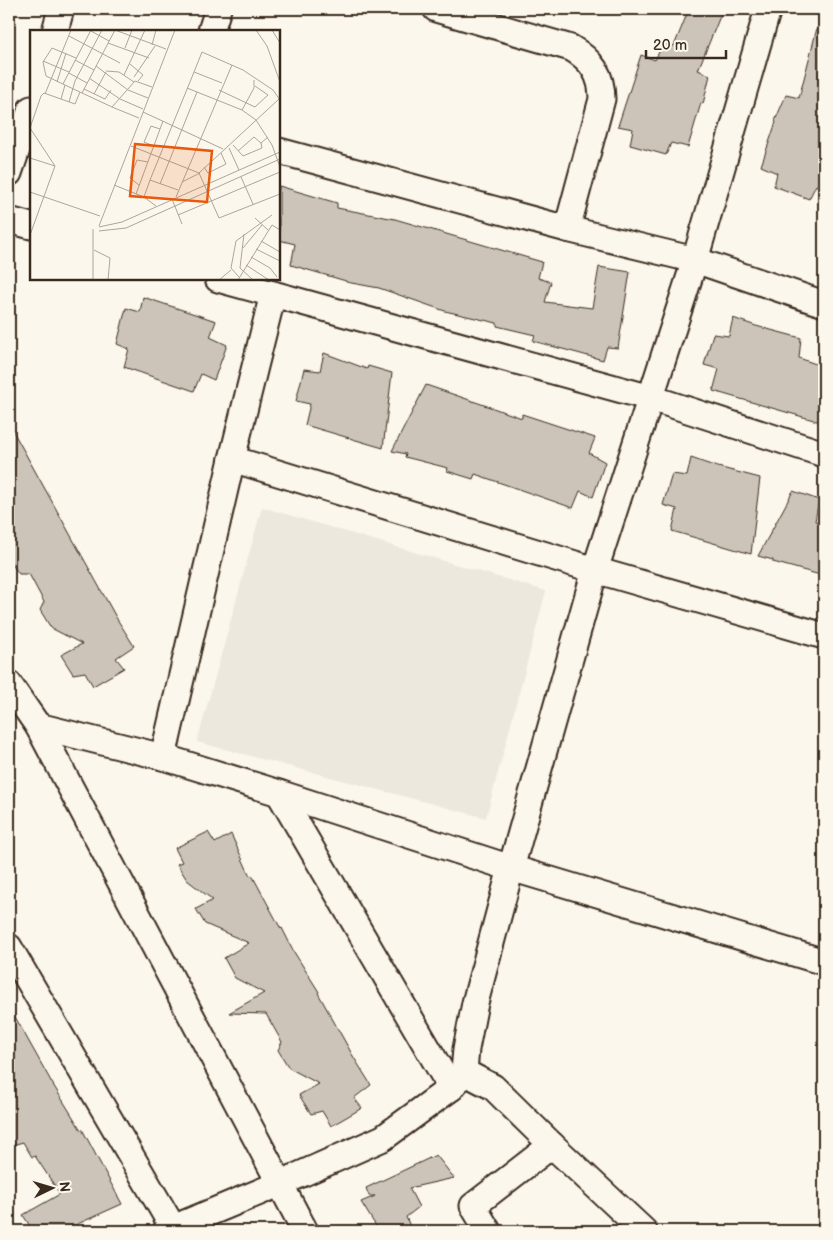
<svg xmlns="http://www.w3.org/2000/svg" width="833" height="1240" font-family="'Balsamiq Sans',sans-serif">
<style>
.built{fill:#ede8dd}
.building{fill:#ccc4b9;stroke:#3b2a1e}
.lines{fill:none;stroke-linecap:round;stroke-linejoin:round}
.minor-casing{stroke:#3b2a1e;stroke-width:29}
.minor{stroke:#fbf7ec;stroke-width:25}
.inset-road{fill:none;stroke:#aea59a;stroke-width:1}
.view{fill:#e8590c;fill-opacity:0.15;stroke:#e8590c;stroke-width:2.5}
.inset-edge{fill:none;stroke:#3b2a1e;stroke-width:2.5}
</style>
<rect width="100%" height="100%" fill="#fbf7ec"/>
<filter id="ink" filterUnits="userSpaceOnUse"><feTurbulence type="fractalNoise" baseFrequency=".02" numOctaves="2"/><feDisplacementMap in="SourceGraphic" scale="10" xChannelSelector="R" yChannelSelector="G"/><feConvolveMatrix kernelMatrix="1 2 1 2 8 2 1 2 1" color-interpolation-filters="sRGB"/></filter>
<g filter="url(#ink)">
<!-- built -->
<path class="built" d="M 262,507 L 546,591 L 486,818 L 197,742 Z"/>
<!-- building -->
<g class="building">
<path d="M 689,9 L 723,9 L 698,70 L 710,75 L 703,104 L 701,103 L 688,147 L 671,143 L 666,155 L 630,145 L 633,129 L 618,126 L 641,55 L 655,60 L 663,44 L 674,46 Z"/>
<path d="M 817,28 L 824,29 L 824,189 L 816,185 L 809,199 L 774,186 L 777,173 L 761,166 L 776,122 L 775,121 L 786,95 L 799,98 Z"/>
<path d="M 279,186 L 337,203 L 337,208 L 395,219 L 542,262 L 538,278 L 551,282 L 545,302 L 592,308 L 599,267 L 630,272 L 618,348 L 607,347 L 603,360 L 533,341 L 535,335 L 497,326 L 497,323 L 445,311 L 379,288 L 346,282 L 346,281 L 291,265 L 295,244 L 279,240 Z"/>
<path d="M 143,297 L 216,321 L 210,337 L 227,345 L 214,380 L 201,374 L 194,391 L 124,367 L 129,349 L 117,344 L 126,308 L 140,312 Z"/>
<path d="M 733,318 L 756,326 L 801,338 L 799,358 L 824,367 L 824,423 L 713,391 L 719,369 L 704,365 L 713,334 L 729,336 Z"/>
<path d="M 324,353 L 367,369 L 368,366 L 392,373 L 383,448 L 305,425 L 310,404 L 296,401 L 304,369 L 320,371 Z"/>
<path d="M 426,385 L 522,418 L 522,414 L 595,438 L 589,453 L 605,462 L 593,497 L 580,491 L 573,508 L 475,474 L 473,479 L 447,471 L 448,468 L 405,457 L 406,454 L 392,451 Z"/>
<path d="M 9,424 L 117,619 L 134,646 L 116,658 L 124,668 L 93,686 L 85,672 L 73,674 L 61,655 L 82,644 L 51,628 L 40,610 L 44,602 L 29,574 L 19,574 L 9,560 Z"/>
<path d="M 691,458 L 714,466 L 760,478 L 751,554 L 672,531 L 677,509 L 663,505 L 672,474 L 687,476 Z"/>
<path d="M 793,491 L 819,500 L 815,521 L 824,524 L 824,576 L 773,562 L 773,560 L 758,556 Z"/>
<path d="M 208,832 L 215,843 L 231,834 L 250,876 L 252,875 L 281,929 L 282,928 L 294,952 L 319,992 L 318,993 L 353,1056 L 371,1085 L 354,1098 L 362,1108 L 331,1126 L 322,1111 L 311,1114 L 299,1095 L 319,1084 L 289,1068 L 278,1050 L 282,1042 L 266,1014 L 229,1013 L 264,993 L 235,978 L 224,958 L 249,943 L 205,924 L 196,909 L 213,900 L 187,880 L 177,864 L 182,862 L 175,848 Z"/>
<path d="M 9,1006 L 52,1083 L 81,1130 L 82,1129 L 122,1204 L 62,1231 L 33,1231 L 23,1215 L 60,1194 L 35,1156 L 32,1157 L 23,1142 L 9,1146 Z"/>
<path d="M 436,1155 L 454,1178 L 409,1188 L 419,1207 L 406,1217 L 412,1231 L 379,1231 L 361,1202 L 375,1196 L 369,1196 L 366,1188 Z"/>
</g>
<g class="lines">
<defs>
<g id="minor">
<path d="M 436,9 L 571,48 C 592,60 602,75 602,99 L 567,229"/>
<path d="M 55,31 L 61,9"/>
<path d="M 211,31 L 218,9"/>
<path d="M 279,151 L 567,229 L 695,260 L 824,304"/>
<path d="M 9,173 L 31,109"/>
<path d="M 9,220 L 31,226"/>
<path d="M 273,294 L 651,398 L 824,454"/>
<path d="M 232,459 L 595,570 L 824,636"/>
<path d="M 9,684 L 38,726 L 305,1231"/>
<path d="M 38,726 L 163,757 L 279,793 L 511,868 L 824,962"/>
<path d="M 163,757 L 232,459 L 273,294 L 218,279"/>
<path d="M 279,793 L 451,1088"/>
<path d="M 9,947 L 175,1231"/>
<path d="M 464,1072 L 493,1087 L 552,1145 L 644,1231"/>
<path d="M 166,1231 L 279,1184 L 383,1138 L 451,1088 L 464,1072 L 466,1049 L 475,1003 L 511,868 L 595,570 L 695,260 L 768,9"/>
<path d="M 488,1231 L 473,1206 L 552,1145"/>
</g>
</defs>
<!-- minor casing -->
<use href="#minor" class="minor-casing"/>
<!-- minor -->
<use href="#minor" class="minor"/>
</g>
</g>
<!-- overview -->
<g transform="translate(30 30)">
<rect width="250" height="250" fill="#fbf7ec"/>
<path class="inset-road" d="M 85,0 L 136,19M 226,0 L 237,16 L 250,52M 242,0 L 250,13M 61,1 L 79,11M 39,6 L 90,33M 78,13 L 119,28M 122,15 L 126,0M 95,18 L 102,0M 45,30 L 64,40M 13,31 L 39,42M 100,34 L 113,45 L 108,51M 66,36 L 98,60 L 118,68M 76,41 L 89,42 L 104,52M 164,42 L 172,22 L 213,40 L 243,60 L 250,70M 39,43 L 57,53M 94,45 L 115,0M 104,47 L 125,16M 59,48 L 90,69 L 113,79M 27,52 L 36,23M 33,54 L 61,0M 35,55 L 16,46 L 13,32 L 22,18 L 46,28M 157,58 L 212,80 L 226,90 L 242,115 L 250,137M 54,59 L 75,69 L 81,60M 189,60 L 225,77 L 238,65 L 225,56M 52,63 L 82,77M 15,64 L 41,0M 64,64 L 76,42M 31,69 L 35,55 L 52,63 L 85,0M 39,72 L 45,51 L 72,0M 212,80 L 224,58 L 224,50M 113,82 L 193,119M 109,88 L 82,77 L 105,51 L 122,57M 203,115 L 213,126 L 232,118 L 231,113 L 238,107M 101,116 L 169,143 L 189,188 L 250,164M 124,116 L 114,112 L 121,96 L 130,99M 199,118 L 209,140M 208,121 L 224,107 L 231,113M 0,128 L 25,136M 174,137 L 178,143 L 196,134 L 191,123M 169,143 L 249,69M 211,147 L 223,174M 120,150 L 164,42 L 192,53M 152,152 L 170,143M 130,154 L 167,62M 84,155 L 114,167 L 126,176M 109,155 L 100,148 L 107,130 L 118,132M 0,162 L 70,186M 106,164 L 133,91M 114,167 L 120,150 L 148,160M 146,167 L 202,35M 142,169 L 152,194M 148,185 L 250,142M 225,188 L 238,200M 69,196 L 145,0M 69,197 L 92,192 L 250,122M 69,201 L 96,198 L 250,129M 214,204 L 210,238 L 223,250M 0,205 L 25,136 L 0,98 L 11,66 L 14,63 L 45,74 L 50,62M 231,211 L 250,222M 213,218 L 232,195M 226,219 L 250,231M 64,220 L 80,228 L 78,250M 221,227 L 240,238 L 247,247M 216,235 L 239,250M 209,247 L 201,238 L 206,211 L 242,185M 63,250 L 63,199M 189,250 L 201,240M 208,250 L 242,195 L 250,200"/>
<path class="view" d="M 105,114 L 182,121 L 177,172 L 100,166 Z"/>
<rect width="250" height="250" class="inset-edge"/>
</g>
<!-- margin -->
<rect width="833" height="1240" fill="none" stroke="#fbf7ec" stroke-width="30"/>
<rect x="15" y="15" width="803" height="1210" fill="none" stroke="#3b2a1e" stroke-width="2" filter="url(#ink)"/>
<!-- north arrow -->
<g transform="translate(52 1188) rotate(85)" stroke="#fbf7ec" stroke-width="4" paint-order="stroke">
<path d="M0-4L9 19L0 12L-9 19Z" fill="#3b2a1e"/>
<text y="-8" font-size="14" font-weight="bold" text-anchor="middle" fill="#3b2a1e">N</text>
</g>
<!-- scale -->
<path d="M646 50v8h80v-8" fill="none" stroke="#3b2a1e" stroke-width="2.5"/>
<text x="653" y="50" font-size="15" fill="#3b2a1e" stroke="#fbf7ec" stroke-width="4" paint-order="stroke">20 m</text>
</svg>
